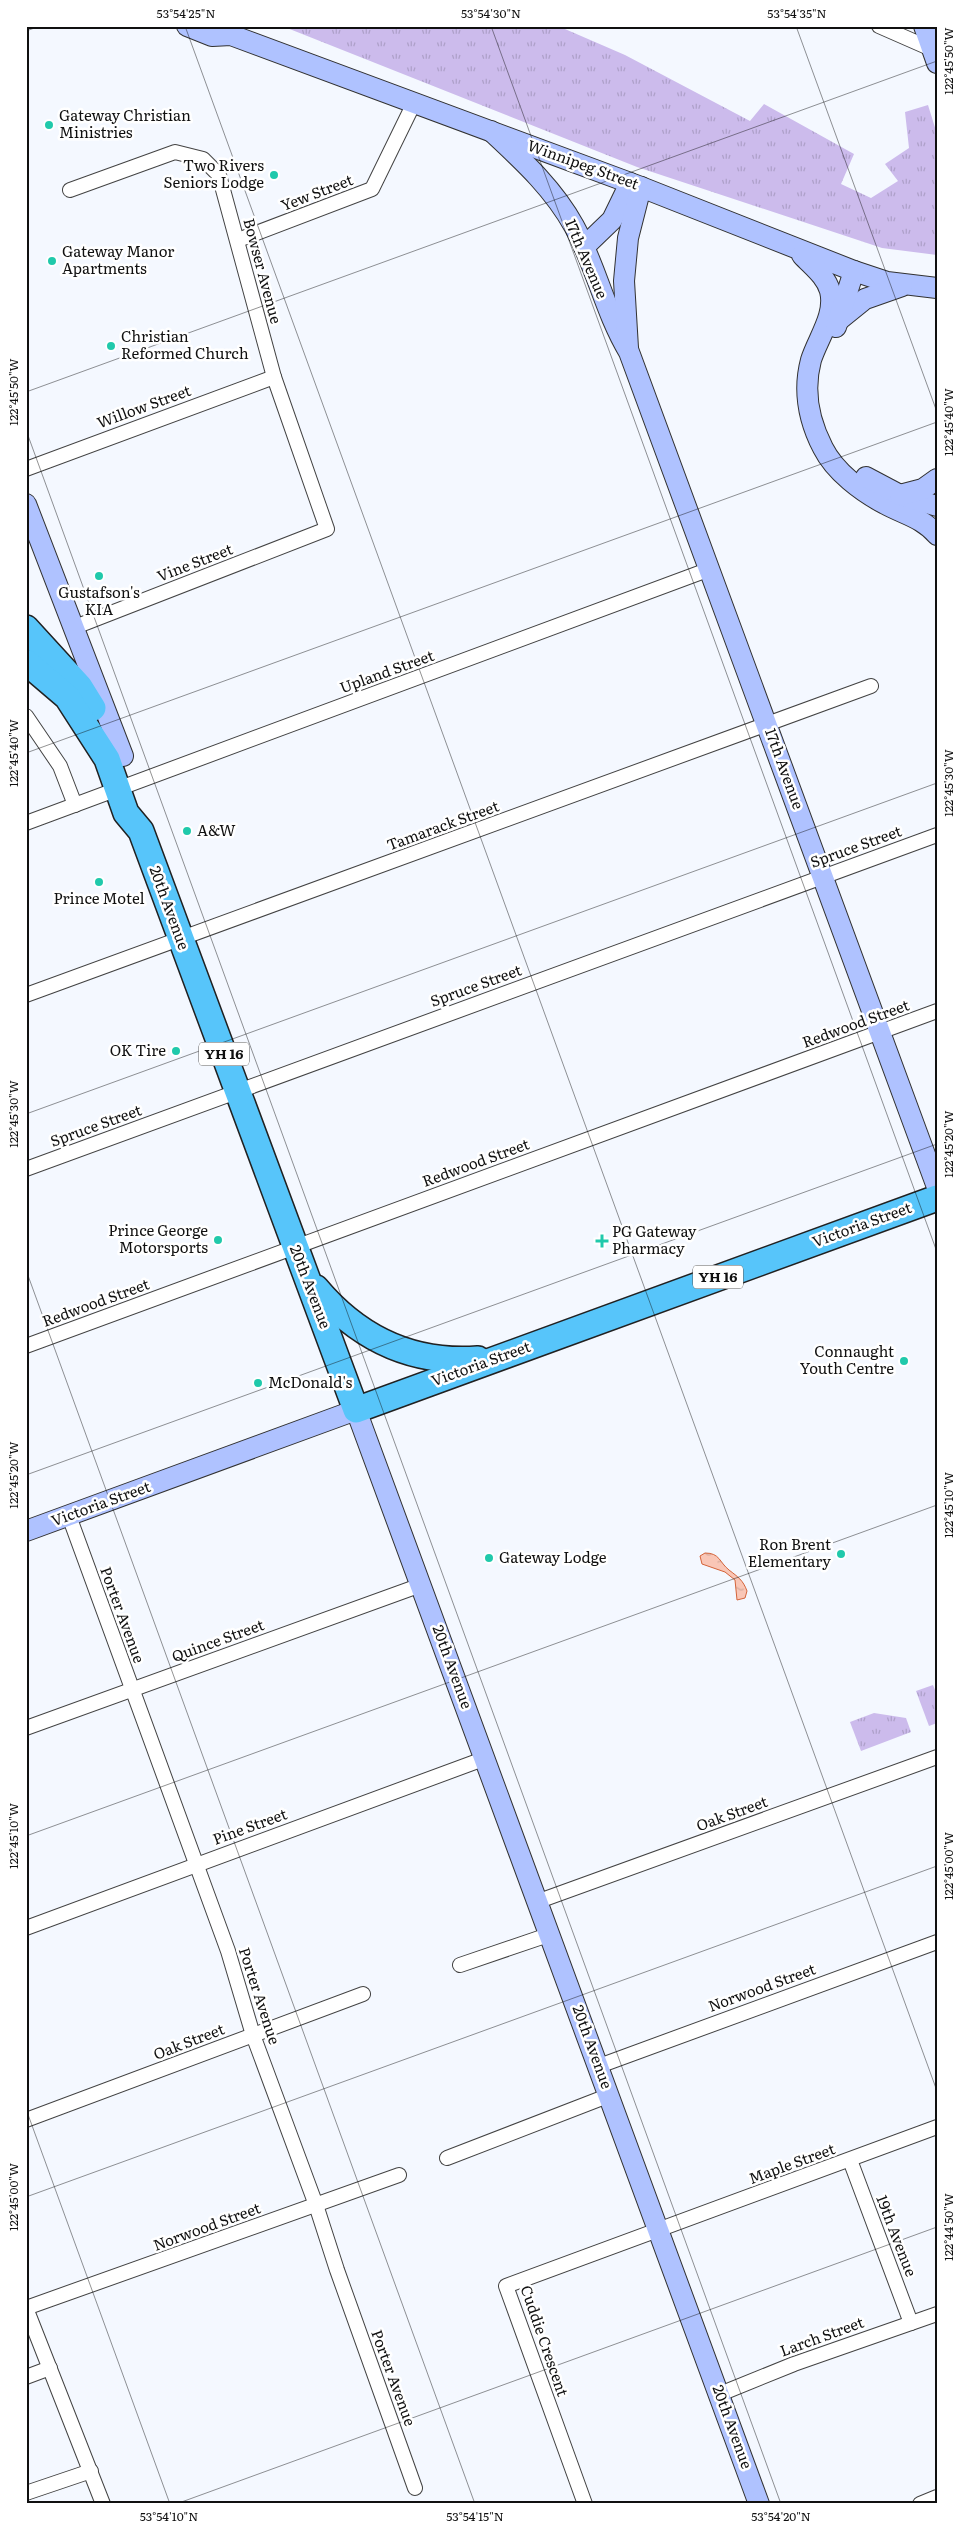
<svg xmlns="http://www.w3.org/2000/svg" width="963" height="2530" font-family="Literata,serif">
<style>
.grass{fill:url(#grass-tufts)}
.water{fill:url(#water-ripples);stroke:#d46339}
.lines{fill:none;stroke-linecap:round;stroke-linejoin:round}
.street-casing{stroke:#434343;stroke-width:16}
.secondary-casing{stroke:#323232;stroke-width:22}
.highway-casing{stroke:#212121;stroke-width:28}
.street{stroke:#fff;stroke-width:14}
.secondary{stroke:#afc2ff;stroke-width:20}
.highway{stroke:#57c5fa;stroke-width:25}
.ticks{fill:none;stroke:#101010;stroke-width:1;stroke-opacity:0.45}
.poi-dot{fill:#20c9ab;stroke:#fff;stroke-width:2}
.labels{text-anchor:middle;stroke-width:5;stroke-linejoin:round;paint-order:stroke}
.shield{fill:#fff;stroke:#585858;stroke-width:1}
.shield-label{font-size:14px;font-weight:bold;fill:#101010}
.poi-label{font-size:15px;fill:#101010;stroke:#fff;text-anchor:start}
.street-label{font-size:15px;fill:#101010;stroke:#fff}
.neatline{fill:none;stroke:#101010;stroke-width:2}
.ticks-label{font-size:12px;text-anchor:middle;fill:#101010}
</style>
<defs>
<pattern id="grass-tufts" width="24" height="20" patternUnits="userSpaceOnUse" patternTransform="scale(1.25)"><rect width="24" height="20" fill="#ccbbec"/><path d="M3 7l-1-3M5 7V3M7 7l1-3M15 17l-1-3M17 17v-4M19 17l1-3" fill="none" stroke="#aea0c9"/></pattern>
<pattern id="water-ripples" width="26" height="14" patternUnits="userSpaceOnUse" patternTransform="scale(1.25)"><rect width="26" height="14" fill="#f9c6b6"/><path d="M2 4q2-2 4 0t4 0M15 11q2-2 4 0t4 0" fill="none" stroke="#d4a99b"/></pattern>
</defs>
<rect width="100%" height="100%" fill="#f4f8ff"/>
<!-- grass -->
<g class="grass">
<path d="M 282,26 L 558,26 L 625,55 L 750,121 L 764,104 L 854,154 L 841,184 L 871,198 L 898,181 L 885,164 L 909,148 L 905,112 L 928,105 L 937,134 L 937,255 L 882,248 L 637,167 Z"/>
<path d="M 933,1685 L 937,1695 L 937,1723 L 929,1726 L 916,1691 Z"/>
<path d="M 874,1713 L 906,1718 L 911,1732 L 861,1751 L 850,1722 Z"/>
</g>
<!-- water -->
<path class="water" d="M 705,1553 C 720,1553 719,1562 729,1570 C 738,1577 743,1580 747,1591 L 745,1598 L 737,1600 L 735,1580 L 725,1572 L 702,1564 L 700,1556 Z"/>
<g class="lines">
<defs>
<g id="street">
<path d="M 879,26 L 936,51"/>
<path d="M 70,190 L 175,152 L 203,159 L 219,175 L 274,377 L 327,529 L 75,627"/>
<path d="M 238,240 L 372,189 L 415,101"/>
<path d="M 26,469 L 274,377"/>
<path d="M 26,716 L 60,766 L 75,805"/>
<path d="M 26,823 L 710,569"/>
<path d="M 26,995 L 871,686"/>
<path d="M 26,1169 L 937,835"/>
<path d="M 26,1346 L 937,1011"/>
<path d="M 69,1516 L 228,1951 L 253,2035 L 316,2205 L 337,2270 L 415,2488"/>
<path d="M 26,1728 L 421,1585"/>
<path d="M 539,1901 L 937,1757"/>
<path d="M 26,1928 L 486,1758"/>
<path d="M 460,1965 L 551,1934"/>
<path d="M 599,2066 L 937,1942"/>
<path d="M 26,2120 L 363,1994"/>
<path d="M 447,2158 L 610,2095"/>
<path d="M 850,2160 L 911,2323"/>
<path d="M 26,2308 L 399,2175"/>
<path d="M 26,2308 L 103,2504"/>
<path d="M 26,2377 L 50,2368"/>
<path d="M 720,2394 L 794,2364 L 937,2314"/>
<path d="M 26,2493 L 91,2471"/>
<path d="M 585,2504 L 506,2286 L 937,2127"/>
<path d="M 920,2504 L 937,2497"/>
</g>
<g id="secondary">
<path d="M 187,26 L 212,36 L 231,35 L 641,187 L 854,271 L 887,282 L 937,288"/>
<path d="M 924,26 L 937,63"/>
<path d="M 491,131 C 522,160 553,188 574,226 C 596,266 605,312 629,352 L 937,1187"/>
<path d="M 584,247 L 612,220 L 630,183"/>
<path d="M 802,255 C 812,266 826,276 830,291 C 836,315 818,338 811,360 C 803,390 809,421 823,448 C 835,472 862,492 885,504 C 903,514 923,518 937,535"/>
<path d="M 839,320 L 865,299 L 902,286"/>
<path d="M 836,327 L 854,271"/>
<path d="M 628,348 L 624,281 L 628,238 L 641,187"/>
<path d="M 866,477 L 900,495 L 937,506"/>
<path d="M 900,495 L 923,489 L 937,479"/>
<path d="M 26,504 L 123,756"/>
<path d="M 26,1531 L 356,1410 L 759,2504"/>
</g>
<g id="highway">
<path d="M 26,628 L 80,687 L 93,708"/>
<path d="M 26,662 L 67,697 L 107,759 L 126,813 L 141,831 L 356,1410 L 937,1198"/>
<path d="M 316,1288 C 358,1338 411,1364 478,1359"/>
</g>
</defs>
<!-- street casing -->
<use href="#street" class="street-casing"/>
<!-- secondary casing -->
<use href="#secondary" class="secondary-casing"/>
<!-- highway casing -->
<use href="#highway" class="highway-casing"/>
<!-- street -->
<use href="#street" class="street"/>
<!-- secondary -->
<use href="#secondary" class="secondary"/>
<!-- highway -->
<use href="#highway" class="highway"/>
</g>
<!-- ticks -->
<path class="ticks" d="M 185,26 L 937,2091M 491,26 L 937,1252M 796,26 L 937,412M 26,31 L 40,26M 26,392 L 937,61M 26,430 L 781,2504M 26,753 L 937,422M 26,1114 L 937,783M 26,1270 L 475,2504M 26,1475 L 937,1144M 26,1836 L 937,1505M 26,2109 L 170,2504M 26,2197 L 937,1866M 176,2504 L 937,2227"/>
<!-- markers -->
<g class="poi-dot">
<circle cx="49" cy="125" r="5"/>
<circle cx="274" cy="175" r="5"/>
<circle cx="52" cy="261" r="5"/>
<circle cx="111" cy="346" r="5"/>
<circle cx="99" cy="576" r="5"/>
<circle cx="187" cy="831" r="5"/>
<circle cx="99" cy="882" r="5"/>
<circle cx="176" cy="1051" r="5"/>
<circle cx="218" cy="1240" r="5"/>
<path d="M599.5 1233.5h5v5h5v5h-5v5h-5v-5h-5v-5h5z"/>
<circle cx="904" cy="1361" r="5"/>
<circle cx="258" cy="1383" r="5"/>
<circle cx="841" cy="1554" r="5"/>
<circle cx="489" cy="1558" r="5"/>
</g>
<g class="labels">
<!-- shield labels -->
<g class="shield">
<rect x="199" y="1042.5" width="50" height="23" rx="4"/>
<rect x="693" y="1265.5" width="50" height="23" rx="4"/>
</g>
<g class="shield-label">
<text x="224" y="1059">YH 16</text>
<text x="718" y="1282">YH 16</text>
</g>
<!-- poi labels -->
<g class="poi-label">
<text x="59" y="121">Gateway Christian<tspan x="59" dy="17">Ministries</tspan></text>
<text x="264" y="171" text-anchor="end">Two Rivers<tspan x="264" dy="17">Seniors Lodge</tspan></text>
<text x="62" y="257">Gateway Manor<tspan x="62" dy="17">Apartments</tspan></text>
<text x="121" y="342">Christian<tspan x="121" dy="17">Reformed Church</tspan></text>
<text x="99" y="598" text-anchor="middle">Gustafson's<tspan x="99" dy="17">KIA</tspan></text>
<text x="197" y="836">A&amp;W</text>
<text x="99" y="904" text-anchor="middle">Prince Motel</text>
<text x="166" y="1056" text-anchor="end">OK Tire</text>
<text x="208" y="1236" text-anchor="end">Prince George<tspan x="208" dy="17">Motorsports</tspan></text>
<text x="612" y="1237">PG Gateway<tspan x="612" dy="17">Pharmacy</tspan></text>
<text x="894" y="1357" text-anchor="end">Connaught<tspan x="894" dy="17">Youth Centre</tspan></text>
<text x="268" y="1388">McDonald's</text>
<text x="831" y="1550" text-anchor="end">Ron Brent<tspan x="831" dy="17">Elementary</tspan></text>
<text x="499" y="1563">Gateway Lodge</text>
</g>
<!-- street labels -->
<g class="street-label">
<text transform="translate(583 165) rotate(20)" y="5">Winnipeg Street</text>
<text transform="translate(317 193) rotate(-21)" y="5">Yew Street</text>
<text transform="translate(586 259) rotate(67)" y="5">17th Avenue</text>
<text transform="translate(262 271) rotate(75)" y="5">Bowser Avenue</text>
<text transform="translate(144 407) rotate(-20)" y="5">Willow Street</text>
<text transform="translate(195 563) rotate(-21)" y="5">Vine Street</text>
<text transform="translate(387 672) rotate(-20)" y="5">Upland Street</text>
<text transform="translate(784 769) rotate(70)" y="5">17th Avenue</text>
<text transform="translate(443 826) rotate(-20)" y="5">Tamarack Street</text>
<text transform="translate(856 847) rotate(-20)" y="5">Spruce Street</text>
<text transform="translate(169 908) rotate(70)" y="5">20th Avenue</text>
<text transform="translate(476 986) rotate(-20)" y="5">Spruce Street</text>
<text transform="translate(856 1024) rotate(-20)" y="5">Redwood Street</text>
<text transform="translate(96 1126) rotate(-20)" y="5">Spruce Street</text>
<text transform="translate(476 1163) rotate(-20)" y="5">Redwood Street</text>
<text transform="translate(862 1225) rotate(-20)" y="5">Victoria Street</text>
<text transform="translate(310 1287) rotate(69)" y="5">20th Avenue</text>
<text transform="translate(96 1303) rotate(-20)" y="5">Redwood Street</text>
<text transform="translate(481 1364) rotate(-20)" y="5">Victoria Street</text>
<text transform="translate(101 1504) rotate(-20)" y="5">Victoria Street</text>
<text transform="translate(122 1615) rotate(70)" y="5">Porter Avenue</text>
<text transform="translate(218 1641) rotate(-20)" y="5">Quince Street</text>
<text transform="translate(452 1667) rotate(70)" y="5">20th Avenue</text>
<text transform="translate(732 1814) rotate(-20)" y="5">Oak Street</text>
<text transform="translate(250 1827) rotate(-20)" y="5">Pine Street</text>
<text transform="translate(762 1988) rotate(-20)" y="5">Norwood Street</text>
<text transform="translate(259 1996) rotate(72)" y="5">Porter Avenue</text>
<text transform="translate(189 2042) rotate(-21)" y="5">Oak Street</text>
<text transform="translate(592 2047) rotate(70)" y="5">20th Avenue</text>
<text transform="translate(792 2164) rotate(-20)" y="5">Maple Street</text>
<text transform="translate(207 2227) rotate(-20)" y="5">Norwood Street</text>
<text transform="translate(896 2236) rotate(69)" y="5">19th Avenue</text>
<text transform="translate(822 2337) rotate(-20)" y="5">Larch Street</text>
<text transform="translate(544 2341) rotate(71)" y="5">Cuddie Crescent</text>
<text transform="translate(393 2378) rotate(70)" y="5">Porter Avenue</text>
<text transform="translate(732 2427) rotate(70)" y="5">20th Avenue</text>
</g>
</g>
<!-- border -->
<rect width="963" height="2530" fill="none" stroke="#ffffff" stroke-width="55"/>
<rect x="28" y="28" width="908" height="2474" class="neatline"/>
<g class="ticks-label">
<text x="186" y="18">53°54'25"N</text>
<text x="491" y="18">53°54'30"N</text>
<text x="797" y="18">53°54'35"N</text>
<text transform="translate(949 61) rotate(-90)" y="4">122°45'50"W</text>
<text transform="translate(14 392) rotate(-90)" y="4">122°45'50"W</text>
<text transform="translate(949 422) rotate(-90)" y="4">122°45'40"W</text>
<text transform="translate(14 753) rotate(-90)" y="4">122°45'40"W</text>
<text transform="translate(949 783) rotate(-90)" y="4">122°45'30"W</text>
<text transform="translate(14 1114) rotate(-90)" y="4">122°45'30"W</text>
<text transform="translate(949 1144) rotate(-90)" y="4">122°45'20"W</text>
<text transform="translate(14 1475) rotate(-90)" y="4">122°45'20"W</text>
<text transform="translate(949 1505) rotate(-90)" y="4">122°45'10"W</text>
<text transform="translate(14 1836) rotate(-90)" y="4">122°45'10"W</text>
<text transform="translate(949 1866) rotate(-90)" y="4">122°45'00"W</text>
<text transform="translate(14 2197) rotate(-90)" y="4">122°45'00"W</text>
<text transform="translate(949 2227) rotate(-90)" y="4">122°44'50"W</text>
<text x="169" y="2521">53°54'10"N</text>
<text x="475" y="2521">53°54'15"N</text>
<text x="781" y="2521">53°54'20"N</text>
</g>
</svg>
